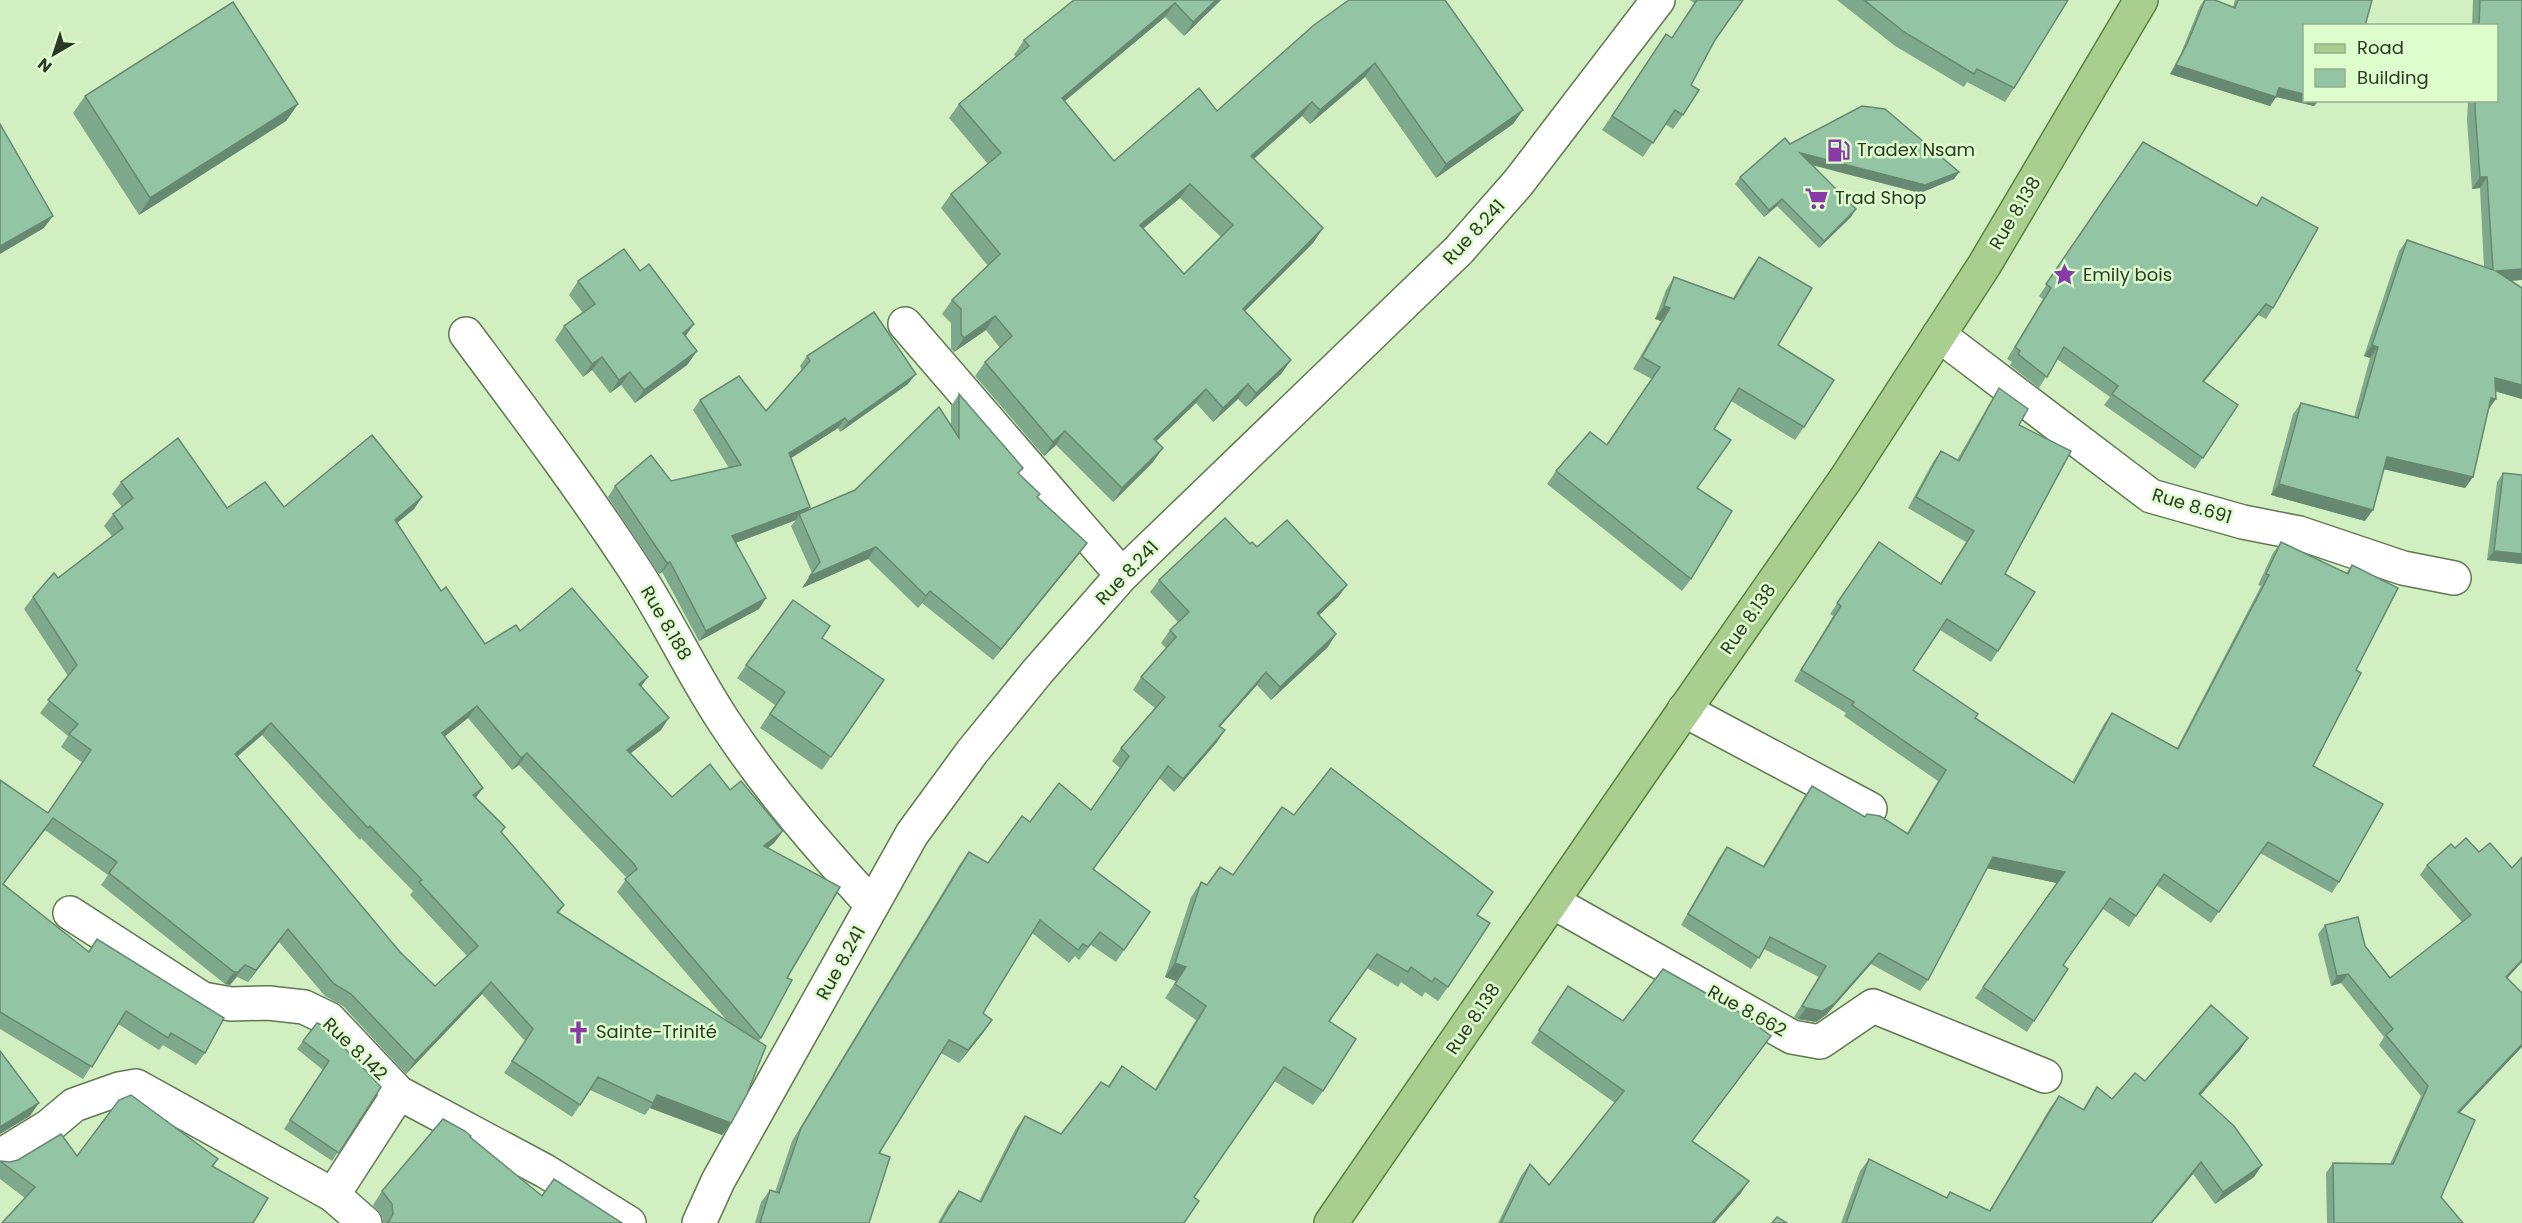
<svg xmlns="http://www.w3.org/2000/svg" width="2522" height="1223" font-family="Poppins,sans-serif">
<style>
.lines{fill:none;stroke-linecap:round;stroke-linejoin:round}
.minor-casing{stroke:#5e794f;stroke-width:36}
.major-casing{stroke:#58853b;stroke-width:36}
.minor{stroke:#fff;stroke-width:33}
.major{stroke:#a9ce90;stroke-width:33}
.wall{fill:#7ea98c;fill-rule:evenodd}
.shaded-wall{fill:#678972}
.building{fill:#93c4a3;stroke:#678972;stroke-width:1.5;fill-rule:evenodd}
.labels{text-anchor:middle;stroke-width:5;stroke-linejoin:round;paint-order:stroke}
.poi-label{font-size:18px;fill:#2c3826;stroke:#defdcd;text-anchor:start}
.street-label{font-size:18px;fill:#2c3826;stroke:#defdcd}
</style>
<rect width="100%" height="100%" fill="#d1efc0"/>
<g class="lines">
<defs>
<g id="minor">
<path d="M 905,324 L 1122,575"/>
<path d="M 466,334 C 524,412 582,489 635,570 C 668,620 693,676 727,726 C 770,791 820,848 872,905"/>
<path d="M 1939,335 L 2151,496 L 2243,522 L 2299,533 L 2403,568 L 2454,578"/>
<path d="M 1684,710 L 1870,809"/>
<path d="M 1553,902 L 1792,1037 L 1820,1042 L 1873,1006 L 2045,1076"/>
<path d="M 70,913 L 203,999 L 231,1004 L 268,1003 L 304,1007 L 329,1019 L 399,1093 L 545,1171 L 629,1223"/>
<path d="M 0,1156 L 49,1126 L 74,1105 L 119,1089 L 136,1086 L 333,1195 L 399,1093"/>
<path d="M 333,1195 L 365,1223"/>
<path d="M 699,1223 L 718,1181 L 912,834 L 972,752 L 1038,671 L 1122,575 L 1459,250 L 1518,183 L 1658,0"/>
</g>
<path id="major" d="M 1331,1223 L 1642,771 L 1845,480 L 1985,264 L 2141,0"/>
</defs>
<!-- minor casing -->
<use href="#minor" class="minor-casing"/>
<!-- major casing -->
<use href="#major" class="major-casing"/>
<!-- minor -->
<use href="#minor" class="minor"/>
<!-- major -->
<use href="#major" class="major"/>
</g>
<!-- wall -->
<g class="wall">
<path d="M 1074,0 L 1221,0 L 1184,36 L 1165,17 L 1064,101 L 1114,161 L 1217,111 L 1314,25 L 1523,110 L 1513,124 L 1436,178 L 1365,77 L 1310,124 L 1302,116 L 1254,159 L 1323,228 L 1313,243 L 1245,311 L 1291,360 L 1281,374 L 1246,407 L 1238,399 L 1213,422 L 1196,403 L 1156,441 L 1153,462 L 1113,502 L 1056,445 L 1044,456 L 975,376 L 985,362 L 1000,348 L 986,330 L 954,352 L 951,349 L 951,323 L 942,314 L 952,300 L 988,266 L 941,208 L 951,194 L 988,164 L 949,118 L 959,104 L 1016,57 L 1014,55 L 1024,40 ZM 1180,198 L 1221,237 L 1184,274 L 1143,229 Z"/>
<path d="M 1690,0 L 1743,0 L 1715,40 L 1691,85 L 1683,115 L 1673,129 L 1665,124 L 1643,157 L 1602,130 L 1666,34 L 1672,38 L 1694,3 Z"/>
<path d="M 1837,0 L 2068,0 L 2014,88 L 2005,102 L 1967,82 L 1964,87 L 1895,46 Z"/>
<path d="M 2204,0 L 2215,0 L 2233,7 L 2235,0 L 2372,0 L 2304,100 L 2319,100 L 2314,106 L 2276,97 L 2270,106 L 2170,74 L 2181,53 L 2200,6 Z"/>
<path d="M 2473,0 L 2522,0 L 2510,281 L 2522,288 L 2522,399 L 2495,391 L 2488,410 L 2473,477 L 2465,488 L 2383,469 L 2365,521 L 2271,495 L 2293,414 L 2301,403 L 2354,417 L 2370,358 L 2364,356 L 2399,251 L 2407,240 L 2484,267 L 2480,188 L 2472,189 L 2467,120 L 2468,100 L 2496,100 L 2496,26 L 2472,26 Z"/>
<path d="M 85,96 L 298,104 L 286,121 L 139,215 L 73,113 Z"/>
<path d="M 2143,142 L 2256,206 L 2262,197 L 2273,308 L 2266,319 L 2258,315 L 2204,382 L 2238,405 L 2195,469 L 2104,405 L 2110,397 L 2057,359 L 2039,388 L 2010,365 L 2012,362 L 2007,359 L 2043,299 L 2039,296 Z"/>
<path d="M 1790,144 L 1959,172 L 1954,179 L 1920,193 L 1811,165 L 1851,217 L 1819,248 L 1777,206 L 1764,217 L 1735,184 L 1740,177 Z"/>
<path d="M 1759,257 L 1778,345 L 1804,427 L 1795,440 L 1731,401 L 1714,429 L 1697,488 L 1691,579 L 1682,591 L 1547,484 L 1556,471 L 1606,445 L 1652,379 L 1633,369 L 1661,321 L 1655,319 L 1666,290 L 1674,277 L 1733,298 L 1750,269 Z"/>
<path d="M 578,281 L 685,336 L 697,351 L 687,365 L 635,403 L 621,385 L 610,393 L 592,370 L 583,377 L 555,340 L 564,326 L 583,313 L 569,295 Z"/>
<path d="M 807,356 L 908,384 L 840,432 L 838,428 L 791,458 L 807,511 L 855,490 L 951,425 L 951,406 L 959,394 L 1019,474 L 1038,497 L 1079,554 L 993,660 L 922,603 L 918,608 L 868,559 L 802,588 L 812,573 L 791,526 L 796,520 L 735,543 L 766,598 L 759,609 L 699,641 L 662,572 L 659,574 L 608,497 L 615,486 L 671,481 L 729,468 L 693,410 L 700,400 L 766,411 L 802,370 L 800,366 Z"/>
<path d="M 1999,388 L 2019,425 L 1998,651 L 1991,662 L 1940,630 L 1913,670 L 1975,718 L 2072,782 L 2104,724 L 2112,713 L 2177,748 L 2261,586 L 2258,585 L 2273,553 L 2281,542 L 2346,573 L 2352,565 L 2356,670 L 2313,766 L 2339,882 L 2332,893 L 2260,853 L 2211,923 L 2156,885 L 2129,927 L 2103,909 L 2063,965 L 2034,1021 L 2027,1032 L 1975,998 L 2057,883 L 1987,868 L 1928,980 L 1920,991 L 1871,964 L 1826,1015 L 1816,1022 L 1798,1019 L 1794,1017 L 1819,977 L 1764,949 L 1751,969 L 1681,925 L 1719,858 L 1727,847 L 1763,866 L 1804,797 L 1812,786 L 1865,817 L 1907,833 L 1938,781 L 1844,716 L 1846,713 L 1794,681 L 1833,616 L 1830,614 L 1879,542 L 1940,584 L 1966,542 L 1908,508 L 1933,462 L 1941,451 L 1957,460 L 1992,399 Z"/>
<path d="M 2503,473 L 2522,475 L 2522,564 L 2487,560 L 2497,482 Z"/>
<path d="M 121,482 L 227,508 L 284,507 L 422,497 L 414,509 L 397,523 L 441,591 L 485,644 L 520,631 L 648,677 L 641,686 L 661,730 L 631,753 L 672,797 L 730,790 L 783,831 L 774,843 L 768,848 L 787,978 L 761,1038 L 759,1041 L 731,1123 L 722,1135 L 650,1108 L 645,1115 L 590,1090 L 572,1117 L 504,1073 L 525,1041 L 482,994 L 406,1074 L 343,1006 L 325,996 L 279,942 L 248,982 L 237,977 L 230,985 L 225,984 L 101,885 L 108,875 L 45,830 L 3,884 L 88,952 L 97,939 L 205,1053 L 196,1065 L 163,1045 L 159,1050 L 118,1024 L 83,1079 L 0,1029 L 0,780 L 48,813 L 83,763 L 61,747 L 68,736 L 40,713 L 68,676 L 24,609 L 33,597 L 112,536 L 104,526 L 113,514 L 122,507 L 112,494 ZM 468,718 L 512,770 L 519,765 L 625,876 L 627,878 L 617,892 L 728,1022 L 559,913 L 564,905 L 501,832 L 475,798 L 483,788 L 445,736 ZM 262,735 L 360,840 L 361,838 L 413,891 L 410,895 L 467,956 L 435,986 L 400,952 L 237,757 Z"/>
<path d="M 1250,544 L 1347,585 L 1338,597 L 1319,615 L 1328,647 L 1271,700 L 1257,685 L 1220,726 L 1217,742 L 1174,792 L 1159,778 L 1094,869 L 1150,912 L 1116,962 L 1091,945 L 1079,960 L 1075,956 L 1069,963 L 1032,933 L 983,1013 L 992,1020 L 983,1033 L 959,1063 L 941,1053 L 879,1153 L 869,1223 L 755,1223 L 761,1202 L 770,1190 L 775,1192 L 792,1141 L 960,864 L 969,852 L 988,863 L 1030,822 L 1091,810 L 1120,768 L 1112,761 L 1121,748 L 1155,708 L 1133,690 L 1141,677 L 1166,648 L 1161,643 L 1170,630 L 1178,622 L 1150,592 L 1159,580 Z"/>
<path d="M 793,600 L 822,638 L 884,680 L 822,770 L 760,728 L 775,705 L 737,678 Z"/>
<path d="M 1294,815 L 1477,915 L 1448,987 L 1438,1001 L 1425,992 L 1422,997 L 1401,982 L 1398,987 L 1367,968 L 1330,1021 L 1323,1091 L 1313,1105 L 1274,1081 L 1194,1197 L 1184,1223 L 938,1223 L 948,1205 L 959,1191 L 979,1201 L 1015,1130 L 1025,1116 L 1061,1134 L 1108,1086 L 1122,1066 L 1155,1089 L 1196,1020 L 1165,998 L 1176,981 L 1165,977 L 1191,897 L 1201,882 L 1207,885 L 1233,875 Z"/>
<path d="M 2455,848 L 2479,852 L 2512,868 L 2522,857 L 2522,962 L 2507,978 L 2460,1113 L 2441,1197 L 2463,1223 L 2327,1223 L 2326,1173 L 2333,1163 L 2390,1164 L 2421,1096 L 2379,1045 L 2384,1037 L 2341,983 L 2331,986 L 2318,934 L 2325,925 L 2365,946 L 2390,978 L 2462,922 L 2420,875 L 2427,865 Z"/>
<path d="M 1560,998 L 1623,1021 L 1771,1036 L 1692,1141 L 1741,1193 L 1715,1223 L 1498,1223 L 1521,1176 L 1530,1164 L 1549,1185 L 1615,1103 L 1531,1043 Z"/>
<path d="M 303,1041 L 381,1087 L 332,1161 L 284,1129 L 323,1070 L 297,1049 Z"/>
<path d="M 2240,1050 L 2200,1095 L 2262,1165 L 2254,1177 L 2215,1204 L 2193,1174 L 2152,1223 L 1841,1223 L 1860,1171 L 1869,1159 L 1946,1198 L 1950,1192 L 1989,1211 L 2050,1108 L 2059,1096 L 2083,1109 L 2089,1099 L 2097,1087 L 2112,1099 L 2145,1081 Z"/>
<path d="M 470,1137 L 542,1196 L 622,1223 L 383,1223 L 383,1218 L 373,1205 L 382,1191 Z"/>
<path d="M 77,1156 L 218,1159 L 213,1167 L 25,1198 L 0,1179 L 0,1161 L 10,1162 Z"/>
</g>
<!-- shaded-wall -->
<g class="shaded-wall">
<path d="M 1216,0 L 1221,0 L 1184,36 L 1193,22 Z"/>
<path d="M 1175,3 L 1165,17 L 1052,112 L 1062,98 Z"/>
<path d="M 1375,63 L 1365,77 L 1310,124 L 1320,110 Z"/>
<path d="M 2176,65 L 2304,94 L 2304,100 L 2319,100 L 2314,106 L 2273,96 L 2276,97 L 2270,106 L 2170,74 Z"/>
<path d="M 1312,102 L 1302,116 L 1241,170 L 1251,156 Z"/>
<path d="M 298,104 L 286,121 L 139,215 L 150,198 Z"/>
<path d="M 1523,110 L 1513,124 L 1436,178 L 1446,164 Z"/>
<path d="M 1800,153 L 1959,172 L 1954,179 L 1920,193 L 1794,160 Z"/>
<path d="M 2480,177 L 2487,177 L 2480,188 L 2472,189 Z"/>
<path d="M 1190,184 L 1180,198 L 1130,239 L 1140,225 Z"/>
<path d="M 1782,199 L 1777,206 L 1764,217 L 1769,210 Z"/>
<path d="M 1856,209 L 1851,217 L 1819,248 L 1824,241 Z"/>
<path d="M 53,216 L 44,228 L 0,254 L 0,246 Z"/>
<path d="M 1323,228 L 1313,243 L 1233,323 L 1243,309 Z"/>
<path d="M 2522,269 L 2522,280 L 2488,283 L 2496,271 Z"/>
<path d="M 2266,304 L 2258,315 L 2195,392 L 2203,381 Z"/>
<path d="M 1664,306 L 1670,308 L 1661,321 L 1655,319 Z"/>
<path d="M 995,316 L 986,330 L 954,352 L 964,338 Z"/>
<path d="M 694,324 L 685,337 L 683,333 Z"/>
<path d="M 2372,345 L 2378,347 L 2370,358 L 2364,356 Z"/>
<path d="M 697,351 L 687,365 L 635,403 L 644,390 Z"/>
<path d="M 602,357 L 592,370 L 583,377 L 592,364 Z"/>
<path d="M 1291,360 L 1281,374 L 1246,407 L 1256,393 Z"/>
<path d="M 630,372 L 621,385 L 610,393 L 619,380 Z"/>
<path d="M 916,374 L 908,384 L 840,432 L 848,422 Z"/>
<path d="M 2495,378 L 2522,385 L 2522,399 L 2487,389 Z"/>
<path d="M 1248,384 L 1238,399 L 1213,422 L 1223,408 Z"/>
<path d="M 1206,389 L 1196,403 L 1144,453 L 1154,439 Z"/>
<path d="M 2491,398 L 2496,399 L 2488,410 Z"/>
<path d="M 845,418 L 838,428 L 782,464 L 789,453 Z"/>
<path d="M 1065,431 L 1056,445 L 1044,456 L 1053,442 Z"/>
<path d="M 1163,448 L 1153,462 L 1113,502 L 1122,488 Z"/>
<path d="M 2387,457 L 2473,477 L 2465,488 L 2379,468 Z"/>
<path d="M 2279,484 L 2373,510 L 2365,521 L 2271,495 Z"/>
<path d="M 422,497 L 414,509 L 386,532 L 395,520 Z"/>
<path d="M 810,507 L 803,517 L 799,514 L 796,520 L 725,547 L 732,536 Z"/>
<path d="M 1087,543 L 1079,554 L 993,660 L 1001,649 Z"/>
<path d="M 876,547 L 868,559 L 802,588 L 810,576 Z"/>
<path d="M 2494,551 L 2522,554 L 2522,564 L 2487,560 Z"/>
<path d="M 670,562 L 662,572 L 659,574 L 667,563 Z"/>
<path d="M 1347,585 L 1338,597 L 1308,626 L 1317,613 Z"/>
<path d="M 930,591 L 922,603 L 918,608 L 926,596 Z"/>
<path d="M 766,598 L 759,609 L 699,641 L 706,631 Z"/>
<path d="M 1336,634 L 1328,647 L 1271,700 L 1280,687 Z"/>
<path d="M 1266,672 L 1257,685 L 1210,738 L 1219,726 Z"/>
<path d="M 648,677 L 639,689 L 639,684 Z"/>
<path d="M 477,706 L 468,718 L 434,745 L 442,733 Z"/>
<path d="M 669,718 L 661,730 L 619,762 L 627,750 Z"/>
<path d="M 271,723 L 262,735 L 226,766 L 235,754 Z"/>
<path d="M 1225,730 L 1217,742 L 1174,792 L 1183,779 Z"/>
<path d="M 527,753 L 519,765 L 512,770 L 521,758 Z"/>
<path d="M 483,788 L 474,800 L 473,795 Z"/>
<path d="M 53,818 L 45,830 L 0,888 L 0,887 Z"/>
<path d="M 783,831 L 774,843 L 756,858 L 764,846 Z"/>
<path d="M 1993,857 L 2065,872 L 2057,883 L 1986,868 Z"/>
<path d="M 288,929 L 279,942 L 248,982 L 256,970 Z"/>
<path d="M 1879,953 L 1871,964 L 1826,1015 L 1816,1022 L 1798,1019 L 1806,1008 Z"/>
<path d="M 2522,960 L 2522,962 L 2499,987 L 2506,977 Z"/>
<path d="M 1175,963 L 1186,967 L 1176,981 L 1165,977 Z"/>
<path d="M 245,965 L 230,985 L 225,984 L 234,972 Z"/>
<path d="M 2348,974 L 2341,983 L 2331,986 L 2337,976 Z"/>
<path d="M 491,982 L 482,994 L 406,1074 L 415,1061 Z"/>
<path d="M 992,1020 L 983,1033 L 959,1063 L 968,1050 Z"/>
<path d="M 2248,1038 L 2240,1050 L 2191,1106 L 2199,1094 Z"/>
<path d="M 2522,1044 L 2522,1047 L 2451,1122 L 2458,1112 Z"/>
<path d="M 657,1095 L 731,1123 L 722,1135 L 650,1108 Z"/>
<path d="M 39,1103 L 30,1116 L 0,1134 L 0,1127 Z"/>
<path d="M 2201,1162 L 2193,1174 L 2152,1223 L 2151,1223 Z"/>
<path d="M 2262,1165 L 2254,1177 L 2215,1204 L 2223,1192 Z"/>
<path d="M 1749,1181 L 1741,1193 L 1715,1223 L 1712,1223 Z"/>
</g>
<!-- building -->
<g class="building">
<path d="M 1074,0 L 1216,0 L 1193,22 L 1175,3 L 1062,98 L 1114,161 L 1199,88 L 1217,111 L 1314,25 L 1349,0 L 1445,0 L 1523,110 L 1446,164 L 1375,63 L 1320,110 L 1312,102 L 1251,156 L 1323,228 L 1243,309 L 1291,360 L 1256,393 L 1248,384 L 1223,408 L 1206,389 L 1154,439 L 1163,448 L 1122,488 L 1065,431 L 1053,442 L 985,362 L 1012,336 L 995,316 L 964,338 L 961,334 L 961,309 L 952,300 L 1000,254 L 951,194 L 1001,153 L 959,104 L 1029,46 L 1024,40 ZM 1190,184 L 1233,225 L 1184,274 L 1140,225 Z"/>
<path d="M 1697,0 L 1743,0 L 1715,40 L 1691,85 L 1699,90 L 1683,115 L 1675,110 L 1653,143 L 1612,116 L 1666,34 L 1672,38 Z"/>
<path d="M 1864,0 L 2068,0 L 2014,88 L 1977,69 L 1974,74 L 1904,32 Z"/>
<path d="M 2205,0 L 2215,0 L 2235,8 L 2238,0 L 2372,0 L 2365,26 L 2304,26 L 2304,94 L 2279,88 L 2276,97 L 2176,65 L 2187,44 Z"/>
<path d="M 2480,0 L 2522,0 L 2522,269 L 2496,271 L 2522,288 L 2522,385 L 2495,378 L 2496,399 L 2491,398 L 2473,477 L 2387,457 L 2373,510 L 2279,484 L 2301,403 L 2358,418 L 2378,347 L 2372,345 L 2407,240 L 2493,270 L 2487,177 L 2480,177 L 2475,109 L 2475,100 L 2496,100 L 2496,26 L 2479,26 Z"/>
<path d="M 233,2 L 298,104 L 150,198 L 85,96 Z"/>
<path d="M 1862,106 L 1885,109 L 1959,172 L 1925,185 L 1800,153 L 1856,209 L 1824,241 L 1782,199 L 1769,210 L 1740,177 L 1785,138 L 1790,144 Z"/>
<path d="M 0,124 L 53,216 L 0,246 Z"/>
<path d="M 2143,142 L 2257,206 L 2262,197 L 2318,228 L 2273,308 L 2266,304 L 2203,381 L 2238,405 L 2203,458 L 2112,394 L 2118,386 L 2064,347 L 2047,377 L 2018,354 L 2020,351 L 2015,347 L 2051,288 L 2046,284 Z"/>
<path d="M 624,249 L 640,271 L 649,264 L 694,324 L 683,333 L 697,351 L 644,390 L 630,372 L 619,380 L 602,357 L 592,364 L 564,326 L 595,304 L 578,281 Z"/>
<path d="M 1759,257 L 1812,288 L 1778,345 L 1834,380 L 1804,427 L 1739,388 L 1714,429 L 1731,440 L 1697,488 L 1732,511 L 1691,579 L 1556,471 L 1590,432 L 1607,445 L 1660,367 L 1642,357 L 1670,308 L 1664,306 L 1674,277 L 1734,299 Z"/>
<path d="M 874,312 L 916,374 L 848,422 L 845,418 L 789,453 L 810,507 L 732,536 L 766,598 L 706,631 L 670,562 L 667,563 L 615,486 L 651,455 L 671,481 L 741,465 L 700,400 L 739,376 L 766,411 L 810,361 L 807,356 Z"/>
<path d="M 1999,388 L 2028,409 L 2019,425 L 2071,451 L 2005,574 L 2035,592 L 1998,651 L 1947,619 L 1913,670 L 1978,714 L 1975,718 L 2074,783 L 2112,713 L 2178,749 L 2269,575 L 2266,574 L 2281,542 L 2348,574 L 2352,565 L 2398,588 L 2356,670 L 2361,673 L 2313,766 L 2383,804 L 2339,882 L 2268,842 L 2219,912 L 2164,874 L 2136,916 L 2110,898 L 2063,965 L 2068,969 L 2034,1021 L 1983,987 L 2065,872 L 1993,857 L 1928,980 L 1879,953 L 1834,1004 L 1823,1011 L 1806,1008 L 1802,1006 L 1826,966 L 1770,937 L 1759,958 L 1688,914 L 1727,847 L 1764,867 L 1812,786 L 1865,817 L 1867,814 L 1880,816 L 1908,834 L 1946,770 L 1852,705 L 1854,702 L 1801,670 L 1841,606 L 1837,603 L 1879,542 L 1941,584 L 1974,531 L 1916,497 L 1941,451 L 1959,461 Z"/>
<path d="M 959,394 L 1023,468 L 1018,473 L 1040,494 L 1037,497 L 1087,543 L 1001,649 L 930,591 L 926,596 L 876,547 L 810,576 L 820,562 L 799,514 L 855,490 L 939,407 L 959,438 Z"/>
<path d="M 372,435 L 422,497 L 395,520 L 441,591 L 446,587 L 485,644 L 516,625 L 520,631 L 572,588 L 648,677 L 639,684 L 669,718 L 627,750 L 672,797 L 710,764 L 730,790 L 741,781 L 783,831 L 764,846 L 840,887 L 787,978 L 792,980 L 761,1038 L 625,879 L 637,869 L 634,864 L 527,753 L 521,758 L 477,706 L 442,733 L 483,788 L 473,795 L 505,827 L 501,832 L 564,905 L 557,912 L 766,1046 L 747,1094 L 731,1123 L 657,1095 L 653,1103 L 598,1077 L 580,1105 L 512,1061 L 533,1029 L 491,982 L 415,1061 L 351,994 L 334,984 L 288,929 L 256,970 L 245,965 L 238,972 L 234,972 L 109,873 L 117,862 L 53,818 L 3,884 L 89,952 L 97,939 L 224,1018 L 205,1053 L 171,1033 L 168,1038 L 126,1011 L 92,1067 L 0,1012 L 0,780 L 48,813 L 91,750 L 69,734 L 78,724 L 48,700 L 77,665 L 33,597 L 54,573 L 58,578 L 123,528 L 113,514 L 133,498 L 121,482 L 178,438 L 227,508 L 265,482 L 284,507 ZM 271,723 L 368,828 L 370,826 L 422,880 L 419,882 L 478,946 L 435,986 L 400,952 L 235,754 Z"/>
<path d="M 2503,473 L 2522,475 L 2522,554 L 2494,551 Z"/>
<path d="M 1225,518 L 1250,544 L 1252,542 L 1257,547 L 1287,520 L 1347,585 L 1317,613 L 1336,634 L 1280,687 L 1266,672 L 1219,726 L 1225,730 L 1183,779 L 1168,766 L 1093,869 L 1150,912 L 1124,950 L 1100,932 L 1088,947 L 1083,944 L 1078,950 L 1040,920 L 983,1013 L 992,1020 L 968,1050 L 949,1040 L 879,1153 L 890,1157 L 869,1223 L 760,1223 L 770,1190 L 779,1193 L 801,1128 L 969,852 L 988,863 L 1022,816 L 1030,822 L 1059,783 L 1091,810 L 1129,756 L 1121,748 L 1165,697 L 1141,677 L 1176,637 L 1170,630 L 1189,612 L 1159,580 Z"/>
<path d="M 793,600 L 830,626 L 822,638 L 884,680 L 831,757 L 770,714 L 785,692 L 746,665 Z"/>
<path d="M 1331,768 L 1493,892 L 1477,915 L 1490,923 L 1448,987 L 1435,978 L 1432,982 L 1411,967 L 1408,972 L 1377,954 L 1329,1021 L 1356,1039 L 1323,1091 L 1284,1067 L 1194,1197 L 1199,1201 L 1184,1223 L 940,1223 L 959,1191 L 981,1202 L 1025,1116 L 1061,1134 L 1101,1082 L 1109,1087 L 1122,1066 L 1156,1090 L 1206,1006 L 1175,984 L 1186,967 L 1175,963 L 1201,882 L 1207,885 L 1220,867 L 1233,875 L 1282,807 L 1294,815 Z"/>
<path d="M 2466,838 L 2479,852 L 2490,843 L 2512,868 L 2522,857 L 2522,960 L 2506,977 L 2522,993 L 2522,1044 L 2458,1112 L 2475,1120 L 2441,1197 L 2463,1223 L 2334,1223 L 2333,1163 L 2393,1164 L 2428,1086 L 2386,1035 L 2393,1029 L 2348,974 L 2337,976 L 2325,925 L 2358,917 L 2365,946 L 2390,978 L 2471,915 L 2427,865 L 2451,844 L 2455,848 Z"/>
<path d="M 1663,969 L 1736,1010 L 1771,1036 L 1692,1141 L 1749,1181 L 1712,1223 L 1501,1223 L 1530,1164 L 1549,1185 L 1624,1091 L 1539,1030 L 1568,986 L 1623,1021 Z"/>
<path d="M 2211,1005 L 2248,1038 L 2199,1094 L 2234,1126 L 2262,1165 L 2223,1192 L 2201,1162 L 2151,1223 L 1846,1223 L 1869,1159 L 1947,1198 L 1950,1192 L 1990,1211 L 2059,1096 L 2084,1110 L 2097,1087 L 2112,1099 L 2135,1073 L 2145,1081 Z"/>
<path d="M 317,1023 L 324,1026 L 381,1087 L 339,1153 L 290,1120 L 329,1061 L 303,1041 Z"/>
<path d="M 0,1051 L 39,1103 L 0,1127 Z"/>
<path d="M 131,1095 L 218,1159 L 212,1166 L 268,1198 L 253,1223 L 2,1223 L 35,1187 L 0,1161 L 10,1162 L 18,1160 L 61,1134 L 77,1156 L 119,1100 Z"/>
<path d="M 443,1119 L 465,1131 L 471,1136 L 470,1137 L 542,1196 L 554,1179 L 622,1223 L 387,1223 L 389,1221 L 393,1214 L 392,1204 L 382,1191 Z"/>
<path d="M 1777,1217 L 1787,1223 L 1772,1223 Z"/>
</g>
<!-- icons -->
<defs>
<symbol id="fuel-bare" viewBox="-9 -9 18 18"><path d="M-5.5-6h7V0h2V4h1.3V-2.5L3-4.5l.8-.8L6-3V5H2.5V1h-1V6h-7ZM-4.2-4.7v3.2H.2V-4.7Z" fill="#893aa9" stroke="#defdcd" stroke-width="2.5" paint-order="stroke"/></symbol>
<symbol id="supermarket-bare" viewBox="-9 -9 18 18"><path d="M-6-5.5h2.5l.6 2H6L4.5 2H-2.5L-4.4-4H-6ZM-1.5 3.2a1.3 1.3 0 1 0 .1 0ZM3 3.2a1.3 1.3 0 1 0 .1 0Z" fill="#893aa9" stroke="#defdcd" stroke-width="2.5" paint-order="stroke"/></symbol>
<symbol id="sight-bare" viewBox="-9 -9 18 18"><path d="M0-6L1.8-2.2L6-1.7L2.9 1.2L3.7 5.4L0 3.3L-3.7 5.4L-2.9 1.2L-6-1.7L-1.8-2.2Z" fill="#893aa9" stroke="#defdcd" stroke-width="2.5" paint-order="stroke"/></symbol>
<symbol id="church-bare" viewBox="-9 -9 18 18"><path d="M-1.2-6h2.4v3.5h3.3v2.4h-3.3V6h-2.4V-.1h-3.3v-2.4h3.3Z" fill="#893aa9" stroke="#defdcd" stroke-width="2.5" paint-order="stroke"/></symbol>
</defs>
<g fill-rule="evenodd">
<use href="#fuel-bare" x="1822" y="134" width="33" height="33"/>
<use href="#supermarket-bare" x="1800" y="182" width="33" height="33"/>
<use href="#sight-bare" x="2048" y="258" width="33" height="33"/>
<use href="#church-bare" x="562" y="1016" width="33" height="33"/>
</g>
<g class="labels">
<!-- poi labels -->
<g class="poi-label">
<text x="1857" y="156">Tradex Nsam</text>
<text x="1835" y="204">Trad Shop</text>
<text x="2083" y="281">Emily bois</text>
<text x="596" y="1038">Sainte-Trinité</text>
</g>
<!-- street labels -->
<g class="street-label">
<text transform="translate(2015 213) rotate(-59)" y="6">Rue 8.138</text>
<text transform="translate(1474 232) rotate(-47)" y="6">Rue 8.241</text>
<text transform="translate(2192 506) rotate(17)" y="6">Rue 8.691</text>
<text transform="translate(1127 573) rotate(-46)" y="6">Rue 8.241</text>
<text transform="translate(1748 619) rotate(-55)" y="6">Rue 8.138</text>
<text transform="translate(666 623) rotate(60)" y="6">Rue 8.188</text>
<text transform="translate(841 963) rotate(-61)" y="6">Rue 8.241</text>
<text transform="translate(1747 1011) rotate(29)" y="6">Rue 8.662</text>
<text transform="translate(1473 1019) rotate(-56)" y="6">Rue 8.138</text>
<text transform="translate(355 1049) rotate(44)" y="6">Rue 8.142</text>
</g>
</g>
<!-- legend -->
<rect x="2303" y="24" width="195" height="78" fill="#defdcd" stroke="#97ae8a" stroke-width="1.5"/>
<rect x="2315" y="44" width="30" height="9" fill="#a9ce90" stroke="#97ae8a" stroke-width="1.5"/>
<text x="2357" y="54" font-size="18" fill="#2c3826">Road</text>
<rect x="2315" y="69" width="30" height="18" fill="#93c4a3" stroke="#97ae8a" stroke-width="1.5"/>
<text x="2357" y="84" font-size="18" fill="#2c3826">Building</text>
<!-- north arrow -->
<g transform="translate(54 54) rotate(219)" stroke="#defdcd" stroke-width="4.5" paint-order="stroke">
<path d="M0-4.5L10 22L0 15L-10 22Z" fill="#2c3826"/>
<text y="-9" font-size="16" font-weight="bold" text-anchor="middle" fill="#2c3826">N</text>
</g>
</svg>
